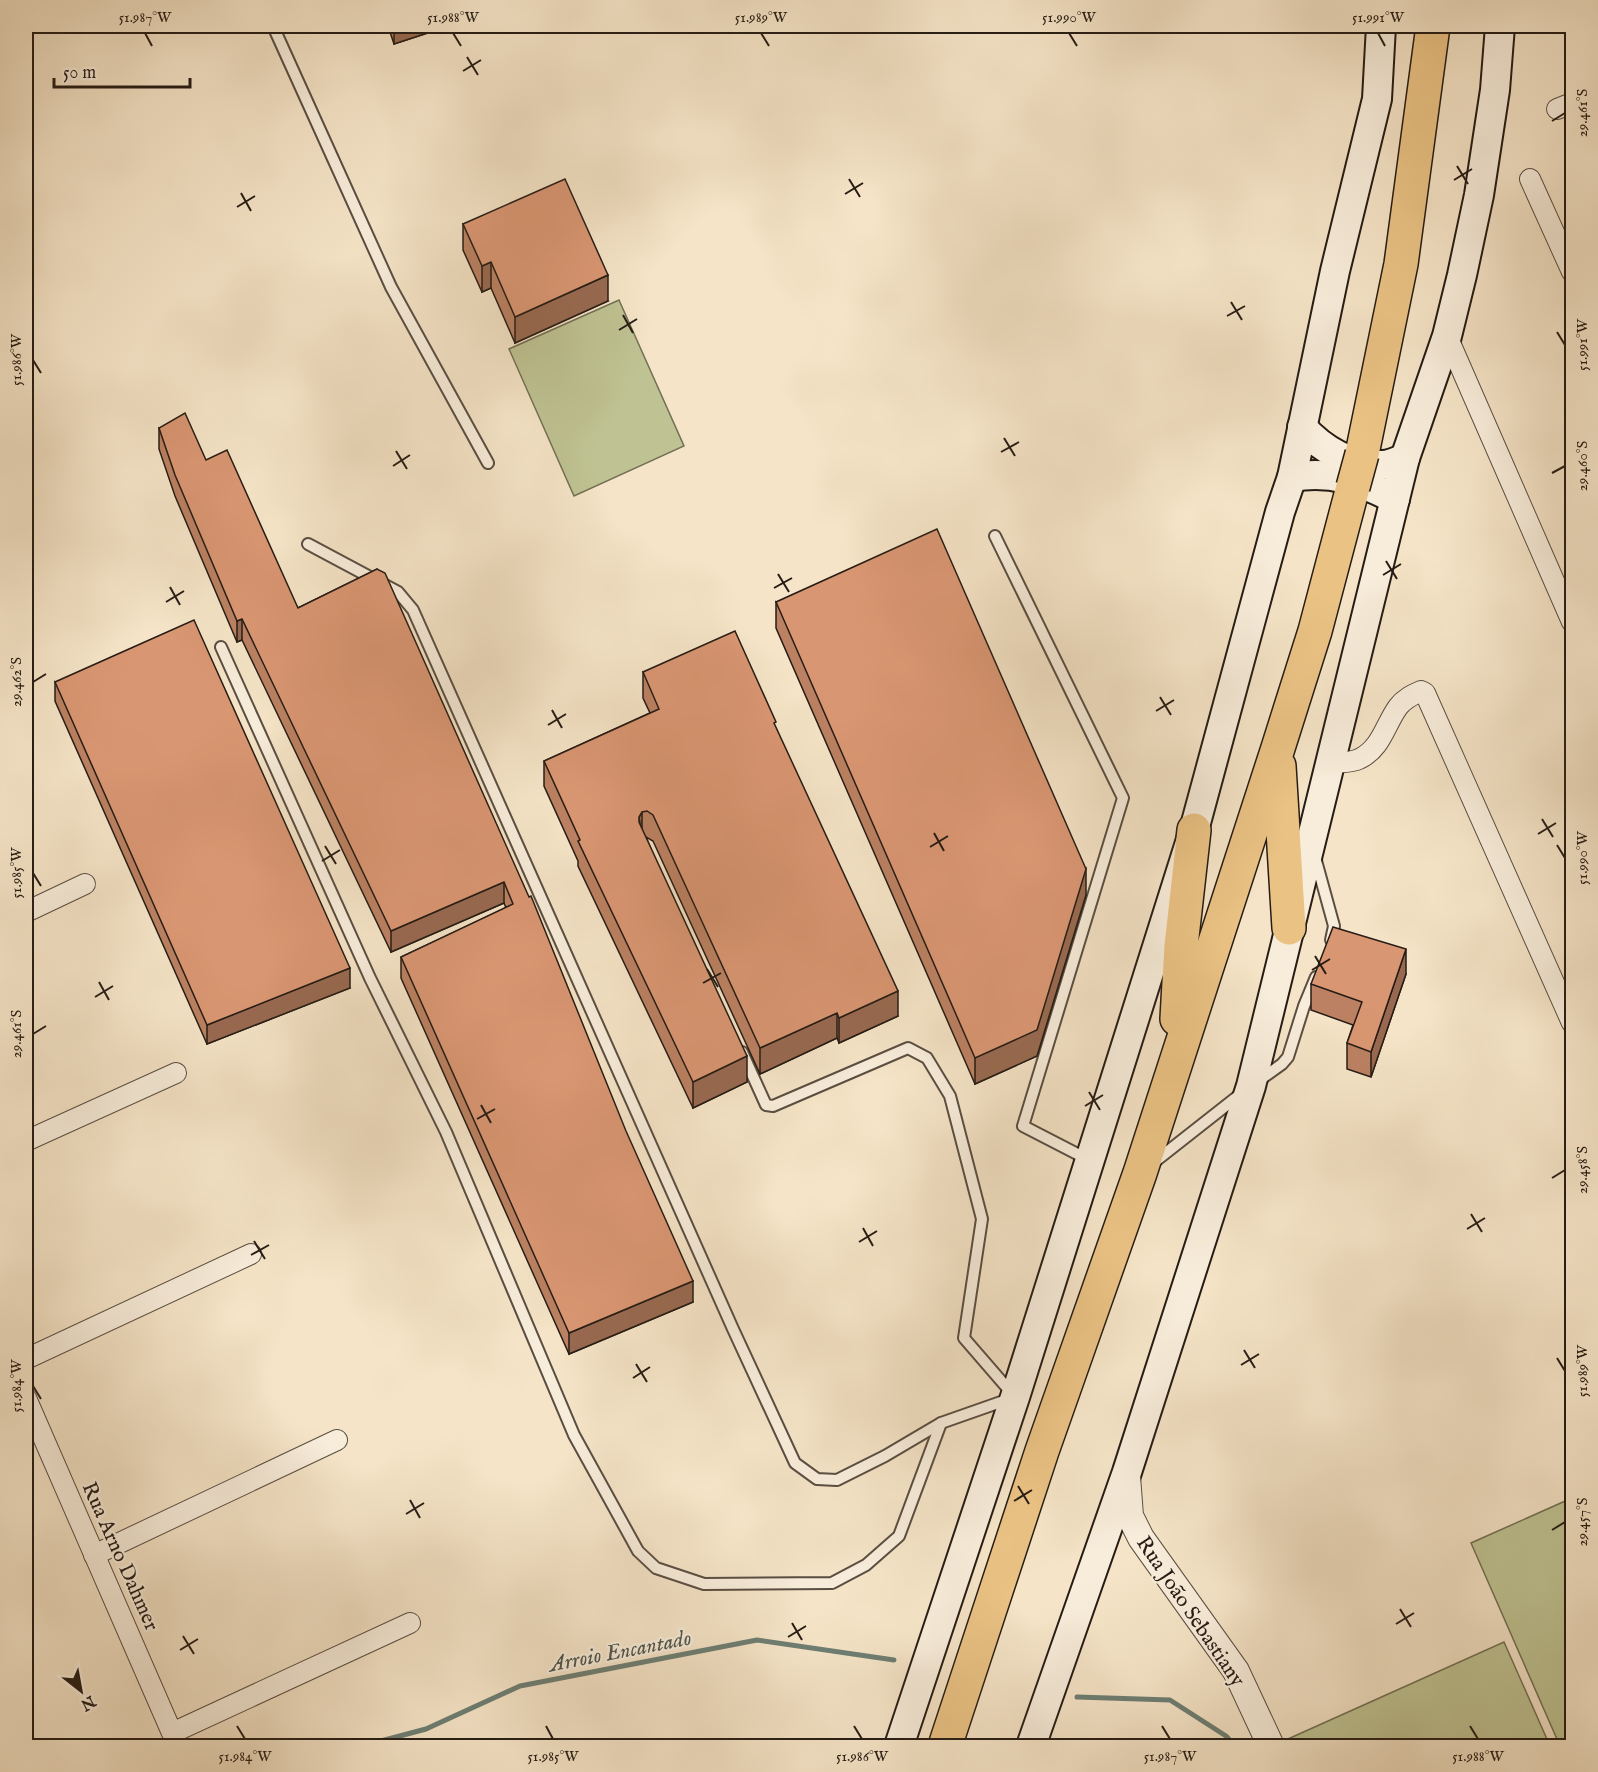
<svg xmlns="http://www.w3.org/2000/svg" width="1598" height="1772" font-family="'IM FELL English',serif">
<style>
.green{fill:#bfc393;stroke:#727054;stroke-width:1.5}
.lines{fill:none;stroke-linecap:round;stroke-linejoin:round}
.stream{stroke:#6d7e73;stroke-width:5}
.service-casing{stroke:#5a4e42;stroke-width:14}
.minor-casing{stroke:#5a4e42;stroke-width:22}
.tertiary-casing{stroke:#5a4e42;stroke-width:28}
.secondary-casing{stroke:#261c15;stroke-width:32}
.trunk-casing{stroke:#261c15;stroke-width:36}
.service{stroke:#f8eddb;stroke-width:10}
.minor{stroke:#f8eddb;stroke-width:20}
.tertiary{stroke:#f8eddb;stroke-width:26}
.secondary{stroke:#f8eddb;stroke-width:28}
.trunk{stroke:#eac284;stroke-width:33}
.trunk-bridge-casing{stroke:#261c15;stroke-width:36;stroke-linecap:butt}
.trunk-bridge{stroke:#eac284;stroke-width:33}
.wall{fill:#bb8162;stroke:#261c15;stroke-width:1.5}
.shaded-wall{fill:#986950;stroke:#261c15;stroke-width:1.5}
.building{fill:#d99672;stroke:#261c15;stroke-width:1.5}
.ticks{fill:none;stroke:#261c15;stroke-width:2}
.labels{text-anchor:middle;stroke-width:4.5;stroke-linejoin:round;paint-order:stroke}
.street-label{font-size:21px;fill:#261c15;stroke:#f8eddb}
.water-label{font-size:22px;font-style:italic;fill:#50554c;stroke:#f8eddb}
.neatline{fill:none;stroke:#261c15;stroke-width:2}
.ticks-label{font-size:15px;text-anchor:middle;fill:#261c15}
</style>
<rect width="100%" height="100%" fill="#f5e4c7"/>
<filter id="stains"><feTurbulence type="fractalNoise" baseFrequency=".00333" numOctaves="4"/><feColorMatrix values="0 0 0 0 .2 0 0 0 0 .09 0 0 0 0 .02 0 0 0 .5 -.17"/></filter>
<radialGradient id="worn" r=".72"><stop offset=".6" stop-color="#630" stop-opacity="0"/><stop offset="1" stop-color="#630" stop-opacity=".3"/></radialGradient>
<!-- green -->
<g class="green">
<path d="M 619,300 L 684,446 L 574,496 L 509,349 Z"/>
<path d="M 1572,1498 L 1572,1746 L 1560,1746 L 1471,1543 Z"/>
<path d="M 1504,1642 L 1550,1746 L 1291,1746 L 1288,1739 Z"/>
</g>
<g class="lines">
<!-- stream -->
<g class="stream">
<path d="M 1077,1697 L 1170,1700 L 1226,1736 L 1235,1746"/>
<path d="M 362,1746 L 426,1729 L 520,1686 L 757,1640 L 894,1660"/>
</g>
<defs>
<g id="service">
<path d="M 273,26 L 391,287 L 488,463"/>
<path d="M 995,536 L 1123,798 L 1023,1126 L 1089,1160"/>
<path d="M 308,544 L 398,592 L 413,610 L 733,1329 L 795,1463 L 817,1479 L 837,1480 L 885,1456 L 941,1423 L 1015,1397 L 964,1338 L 982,1219 L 950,1096 L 927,1058 L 908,1048 L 773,1106 L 766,1105 L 742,1052"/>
<path d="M 221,647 L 370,978 L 446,1132 L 574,1435 L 638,1551 L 656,1568 L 704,1584 L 832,1583 L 866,1565 L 899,1536 L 941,1423"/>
<path d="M 1315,857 L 1334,926 L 1331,940"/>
<path d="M 1257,1082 L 1282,1064 L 1288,1057 L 1304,1006 L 1316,977"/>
<path d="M 1153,1163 L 1242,1093"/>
</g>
<g id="minor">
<path d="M 1557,109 L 1572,103"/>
<path d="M 1530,179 L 1572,272"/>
<path d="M 1447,336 L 1572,622"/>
<path d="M 1331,763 C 1340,762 1351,763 1359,759 C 1381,749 1385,725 1398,707 C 1404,699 1412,695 1421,691 L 1425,693 L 1572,1023"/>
<path d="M 26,912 L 85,884"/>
<path d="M 26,1141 L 176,1073"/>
<path d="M 26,1359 L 251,1254"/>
<path d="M 26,1398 L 172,1733 L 410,1623"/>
<path d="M 94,1555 L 337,1440"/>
</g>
<path id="tertiary" d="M 1127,1476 L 1130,1516 L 1141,1538 L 1236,1671 L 1271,1746"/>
<g id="secondary">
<path d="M 1302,427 C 1323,450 1350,466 1382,465 C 1390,465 1398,461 1405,458"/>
<path d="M 1292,477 C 1332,470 1360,481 1395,499"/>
<path d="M 899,1746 L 1015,1397 L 1194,830 L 1280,512 L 1292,477 L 1335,271 L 1377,99 L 1381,26"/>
<path d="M 1031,1746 L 1127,1472 L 1251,1086 L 1405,458 L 1447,336 L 1462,275 L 1479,195 L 1495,90 L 1500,26"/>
</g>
<g id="trunk">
<path d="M 1362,454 L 1401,264 L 1433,26"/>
<path d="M 1279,766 L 1289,928"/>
<path d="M 1177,1019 L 1181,946 L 1194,830"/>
<path d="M 945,1746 L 1042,1451 L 1140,1173 L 1278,748 L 1315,631 L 1353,487"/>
</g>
</defs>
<!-- service casing -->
<use href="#service" class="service-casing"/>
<!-- minor casing -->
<use href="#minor" class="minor-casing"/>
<!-- tertiary casing -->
<use href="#tertiary" class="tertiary-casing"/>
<!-- secondary casing -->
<use href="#secondary" class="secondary-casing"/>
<!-- trunk casing -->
<use href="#trunk" class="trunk-casing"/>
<!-- service -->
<use href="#service" class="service"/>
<!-- minor -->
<use href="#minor" class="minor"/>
<!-- tertiary -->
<use href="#tertiary" class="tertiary"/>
<!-- secondary -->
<use href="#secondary" class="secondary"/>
<!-- trunk -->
<use href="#trunk" class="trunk"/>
<defs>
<path id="trunk-bridge" d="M 1353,487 L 1362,454"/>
</defs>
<!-- trunk-bridge casing -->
<use href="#trunk-bridge" class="trunk-bridge-casing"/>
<!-- trunk-bridge -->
<use href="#trunk-bridge" class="trunk-bridge"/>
</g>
<!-- wall -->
<g class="wall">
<path d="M 388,26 L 449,26 L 394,44 Z"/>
<path d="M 463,224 L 608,301 L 515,343 L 491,288 L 482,292 L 463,250 Z"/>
<path d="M 159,428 L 206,460 L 298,608 L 377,569 L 693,1302 L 569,1354 L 401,978 L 401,957 L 506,908 L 504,903 L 391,952 L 242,640 L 237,642 L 175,496 L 159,449 Z"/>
<path d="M 776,602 L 1086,895 L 1037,1056 L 975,1084 L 776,628 Z"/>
<path d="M 643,672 L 776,728 L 898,1016 L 839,1043 L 837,1038 L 760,1074 L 653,841 L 646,837 L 747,1082 L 693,1108 L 578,866 L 578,861 L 544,786 L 544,761 L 650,713 L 643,698 Z"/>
<path d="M 55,682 L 350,988 L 207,1044 L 55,701 Z"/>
<path d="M 1406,974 L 1371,1077 L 1347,1069 L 1347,1043 L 1353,1025 L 1311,1010 L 1311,984 Z"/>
</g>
<!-- shaded-wall -->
<g class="shaded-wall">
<path d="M 394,26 L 449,26 L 394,44 Z"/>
<path d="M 491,262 L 491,288 L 482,292 L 482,266 Z"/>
<path d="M 608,275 L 608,301 L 515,343 L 515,317 Z"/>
<path d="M 242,619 L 242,640 L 237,642 L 237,621 Z"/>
<path d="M 642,812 L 642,837 L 639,817 Z"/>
<path d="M 1086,869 L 1086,895 L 1037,1056 L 975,1084 L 975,1058 Z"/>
<path d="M 504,882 L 504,903 L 391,952 L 391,931 Z"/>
<path d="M 1406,949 L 1406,974 L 1371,1077 L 1371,1052 Z"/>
<path d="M 350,968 L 350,988 L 207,1044 L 207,1025 Z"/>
<path d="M 898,991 L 898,1016 L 839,1043 L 839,1018 Z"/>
<path d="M 837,1013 L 837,1038 L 760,1074 L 760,1048 Z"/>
<path d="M 747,1056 L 747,1082 L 693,1108 L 693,1082 Z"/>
<path d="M 693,1281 L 693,1302 L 569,1354 L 569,1333 Z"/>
</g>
<!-- building -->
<g class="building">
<path d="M 565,179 L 608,275 L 515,317 L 491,262 L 482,266 L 463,224 Z"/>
<path d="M 185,413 L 206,460 L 227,450 L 298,608 L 377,569 L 385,573 L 529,897 L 531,896 L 626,1131 L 693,1281 L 569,1333 L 401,957 L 513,904 L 504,882 L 391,931 L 242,619 L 237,621 L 175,475 L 159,428 Z"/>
<path d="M 937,529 L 1086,869 L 1037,1030 L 975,1058 L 776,602 Z"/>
<path d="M 194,620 L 350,968 L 207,1025 L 55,682 Z"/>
<path d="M 735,631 L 776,722 L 774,723 L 898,991 L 839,1018 L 837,1013 L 760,1048 L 653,815 L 647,811 L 642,812 L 639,817 L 639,822 L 747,1056 L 693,1082 L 578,841 L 580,840 L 544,761 L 659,709 L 643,672 Z"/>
<path d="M 1333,927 L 1406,949 L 1371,1052 L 1347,1043 L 1362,1002 L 1311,984 Z"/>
</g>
<!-- ticks -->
<path class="ticks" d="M 145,33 L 152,46M 453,33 L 461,46M 761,33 L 769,46M 1069,33 L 1077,46M 1378,33 L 1385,46M 467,57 L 478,75M 463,71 L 481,60M 1552,121 L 1565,113M 1457,166 L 1468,184M 849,179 L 860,197M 1454,180 L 1472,169M 241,193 L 251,211M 845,194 L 863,183M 237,207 L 255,196M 1231,302 L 1242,320M 623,315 L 633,333M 1227,316 L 1245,306M 619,330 L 637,319M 1557,332 L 1565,345M 33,360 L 41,373M 1004,438 L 1015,456M 396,451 L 407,469M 1001,452 L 1019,442M 393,466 L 410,455M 1552,473 L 1565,466M 1386,561 L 1397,579M 778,574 L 789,592M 1383,575 L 1401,564M 170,587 L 180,605M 774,588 L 792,578M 166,602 L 184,591M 33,682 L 46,674M 1160,697 L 1171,715M 552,710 L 562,728M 1156,711 L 1174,700M 548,725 L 566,714M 1542,819 L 1553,837M 934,833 L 944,851M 1538,834 L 1556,823M 1557,845 L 1565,858M 325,846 L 336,864M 930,847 L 948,836M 322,861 L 340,850M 33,873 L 41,886M 1315,956 L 1326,974M 707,969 L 718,987M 1312,970 L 1330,959M 99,982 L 109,1000M 703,983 L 721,973M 95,997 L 113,986M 33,1034 L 46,1026M 1089,1092 L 1100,1110M 481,1105 L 491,1123M 1085,1106 L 1103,1095M 477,1119 L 495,1109M 1552,1178 L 1565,1170M 1471,1214 L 1482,1232M 863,1228 L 873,1246M 1467,1229 L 1485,1218M 254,1241 L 265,1259M 859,1242 L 877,1231M 251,1255 L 269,1245M 1244,1350 L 1255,1368M 1557,1358 L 1565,1371M 636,1364 L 647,1382M 1241,1365 L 1259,1354M 633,1378 L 650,1367M 33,1386 L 41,1399M 1018,1486 L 1029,1504M 410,1500 L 420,1518M 1014,1501 L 1032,1490M 406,1514 L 424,1503M 1552,1530 L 1565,1522M 1400,1609 L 1411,1627M 792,1623 L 802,1640M 1396,1624 L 1414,1613M 183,1636 L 194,1654M 788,1637 L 806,1626M 180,1650 L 198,1639M 237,1726 L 245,1739M 546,1726 L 553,1739M 854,1726 L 862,1739M 1162,1726 L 1170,1739M 1470,1726 L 1478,1739"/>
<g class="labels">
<!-- street labels -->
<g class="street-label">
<text transform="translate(121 1556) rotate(66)" y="7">Rua Arno Dahmer</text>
<text transform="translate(1191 1611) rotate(56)" y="7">Rua João Sebastiany</text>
</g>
<!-- water labels -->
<g class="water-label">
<text transform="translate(620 1650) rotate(-11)" y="8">Arroio Encantado</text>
</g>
</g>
<!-- margin -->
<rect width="1598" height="1772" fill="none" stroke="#f5e4c7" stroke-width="66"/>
<!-- north arrow -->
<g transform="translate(81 1691) rotate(149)" stroke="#f8eddb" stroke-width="4.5" paint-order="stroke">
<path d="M0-4.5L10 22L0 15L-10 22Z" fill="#261c15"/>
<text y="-9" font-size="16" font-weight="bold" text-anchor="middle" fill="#261c15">N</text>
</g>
<!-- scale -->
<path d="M54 78v9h136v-9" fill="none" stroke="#261c15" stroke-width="3"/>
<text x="63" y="78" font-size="18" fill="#261c15" stroke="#f8eddb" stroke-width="4.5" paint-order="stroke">50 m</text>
<rect x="33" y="33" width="1532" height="1706" class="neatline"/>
<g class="ticks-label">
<text x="145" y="22">51.987°W</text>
<text x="453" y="22">51.988°W</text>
<text x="761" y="22">51.989°W</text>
<text x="1069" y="22">51.990°W</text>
<text x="1378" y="22">51.991°W</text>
<text transform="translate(1582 113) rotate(-90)" y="5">29.461°S</text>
<text transform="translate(1582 345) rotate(-90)" y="5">51.991°W</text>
<text transform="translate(16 360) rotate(-90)" y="5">51.986°W</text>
<text transform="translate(1582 466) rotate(-90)" y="5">29.460°S</text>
<text transform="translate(16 682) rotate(-90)" y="5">29.462°S</text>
<text transform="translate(1582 858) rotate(-90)" y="5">51.990°W</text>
<text transform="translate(16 873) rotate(-90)" y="5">51.985°W</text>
<text transform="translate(16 1034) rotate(-90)" y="5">29.461°S</text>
<text transform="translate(1582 1170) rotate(-90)" y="5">29.458°S</text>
<text transform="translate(1582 1371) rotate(-90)" y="5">51.989°W</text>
<text transform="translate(16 1386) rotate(-90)" y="5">51.984°W</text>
<text transform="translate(1582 1522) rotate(-90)" y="5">29.457°S</text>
<text x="245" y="1761">51.984°W</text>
<text x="553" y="1761">51.985°W</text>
<text x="862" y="1761">51.986°W</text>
<text x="1170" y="1761">51.987°W</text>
<text x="1478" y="1761">51.988°W</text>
</g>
<rect width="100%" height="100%" filter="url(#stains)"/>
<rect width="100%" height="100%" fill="url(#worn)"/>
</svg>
